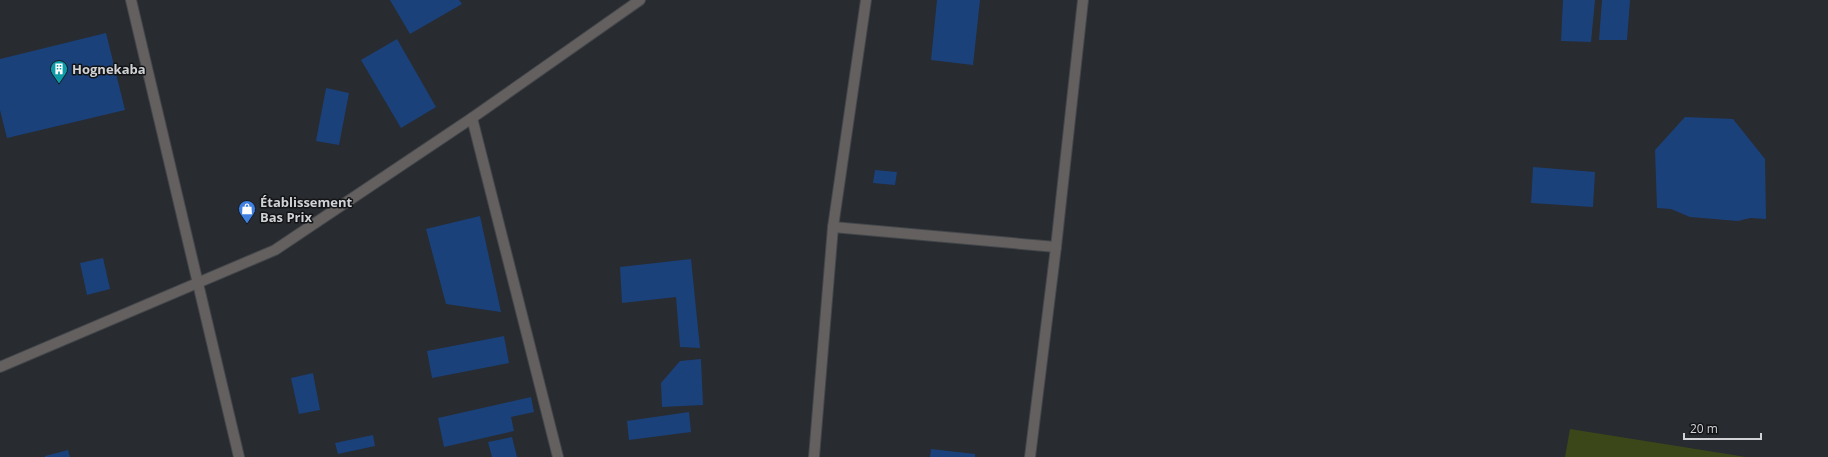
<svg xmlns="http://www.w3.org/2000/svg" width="1828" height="457" font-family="'Open Sans',sans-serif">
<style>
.green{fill:#3c4719}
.building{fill:#1b417a}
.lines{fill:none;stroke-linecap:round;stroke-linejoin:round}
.minor-casing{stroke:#43464a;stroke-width:12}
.minor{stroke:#63605f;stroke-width:10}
.labels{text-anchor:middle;stroke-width:3;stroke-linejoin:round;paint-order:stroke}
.poi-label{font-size:13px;font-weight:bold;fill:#d0d2d5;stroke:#121416;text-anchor:start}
</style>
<rect width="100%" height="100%" fill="#282b30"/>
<!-- green -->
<path class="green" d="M 1570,429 L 1746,457 L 1565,457 Z"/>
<!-- building -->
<g class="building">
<path d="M 390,0 L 459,0 L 462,4 L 410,34 Z"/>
<path d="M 937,0 L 980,0 L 973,65 L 931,60 Z"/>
<path d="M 1563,0 L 1595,0 L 1591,42 L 1561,41 Z"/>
<path d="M 1602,0 L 1630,0 L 1627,40 L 1599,40 Z"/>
<path d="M 106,33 L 125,110 L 7,138 L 0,110 L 0,59 Z"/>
<path d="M 397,39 L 436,107 L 401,128 L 361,60 Z"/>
<path d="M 326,88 L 349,93 L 339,145 L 316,141 Z"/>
<path d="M 1685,117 L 1733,119 L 1765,159 L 1766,219 L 1750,218 L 1738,221 L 1690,217 L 1671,209 L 1657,208 L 1655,150 Z"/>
<path d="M 1533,167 L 1595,172 L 1593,207 L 1531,203 Z"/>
<path d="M 875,170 L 897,172 L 895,185 L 873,183 Z"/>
<path d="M 480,216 L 501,312 L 446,304 L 426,229 Z"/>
<path d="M 103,258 L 110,289 L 87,295 L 80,263 Z"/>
<path d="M 691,259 L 700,348 L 680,347 L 676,297 L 622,303 L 620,267 Z"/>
<path d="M 504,336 L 509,363 L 432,378 L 427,351 Z"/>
<path d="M 701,359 L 703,405 L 662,407 L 661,383 L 680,361 Z"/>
<path d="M 313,373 L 320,410 L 299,414 L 291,378 Z"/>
<path d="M 531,397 L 534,412 L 511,417 L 514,431 L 444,447 L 438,418 Z"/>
<path d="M 689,412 L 691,432 L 629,440 L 627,421 Z"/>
<path d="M 373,435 L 375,446 L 338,454 L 335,443 Z"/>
<path d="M 512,437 L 517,457 L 492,457 L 488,442 Z"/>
<path d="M 931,449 L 975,454 L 975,457 L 930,457 Z"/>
<path d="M 68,450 L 70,457 L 45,457 L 45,456 Z"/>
</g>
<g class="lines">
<defs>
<g id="minor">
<path d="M 131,0 L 239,457"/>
<path d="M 472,118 L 558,457"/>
<path d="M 833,227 L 1056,247"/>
<path d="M 0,367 L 275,250 L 472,118 L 640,0"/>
<path d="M 814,457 L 833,227 L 866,0"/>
<path d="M 1030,457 L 1056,247 L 1083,0"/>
</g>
</defs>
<!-- minor casing -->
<use href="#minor" class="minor-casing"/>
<!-- minor -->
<use href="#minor" class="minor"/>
</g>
<!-- icons -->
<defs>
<symbol id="building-pin" viewBox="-11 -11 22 30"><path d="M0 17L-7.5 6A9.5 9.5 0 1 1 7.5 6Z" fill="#0f9aa8" stroke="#121416"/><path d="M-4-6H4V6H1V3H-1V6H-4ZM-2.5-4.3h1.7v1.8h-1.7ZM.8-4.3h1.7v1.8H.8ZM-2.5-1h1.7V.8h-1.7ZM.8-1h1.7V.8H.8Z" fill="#fff"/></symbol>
<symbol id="shop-pin" viewBox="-11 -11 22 30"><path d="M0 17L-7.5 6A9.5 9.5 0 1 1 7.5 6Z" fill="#3f7fe0" stroke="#121416"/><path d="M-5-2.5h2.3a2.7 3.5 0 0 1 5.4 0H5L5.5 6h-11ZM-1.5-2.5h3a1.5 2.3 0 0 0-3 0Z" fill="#fff"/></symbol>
</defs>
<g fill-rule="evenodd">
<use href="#building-pin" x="49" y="59" width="20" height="27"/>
<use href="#shop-pin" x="237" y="199" width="20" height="27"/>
</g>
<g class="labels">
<!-- poi labels -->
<g class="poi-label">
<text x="72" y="74">Hognekaba</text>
<text x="260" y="207">Établissement<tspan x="260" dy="15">Bas Prix</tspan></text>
</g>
</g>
<!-- scale -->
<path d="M1684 433v6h77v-6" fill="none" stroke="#d0d2d5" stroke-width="2"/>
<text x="1690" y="433" font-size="12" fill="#d0d2d5" stroke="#121416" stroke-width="3" paint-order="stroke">20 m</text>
</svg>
